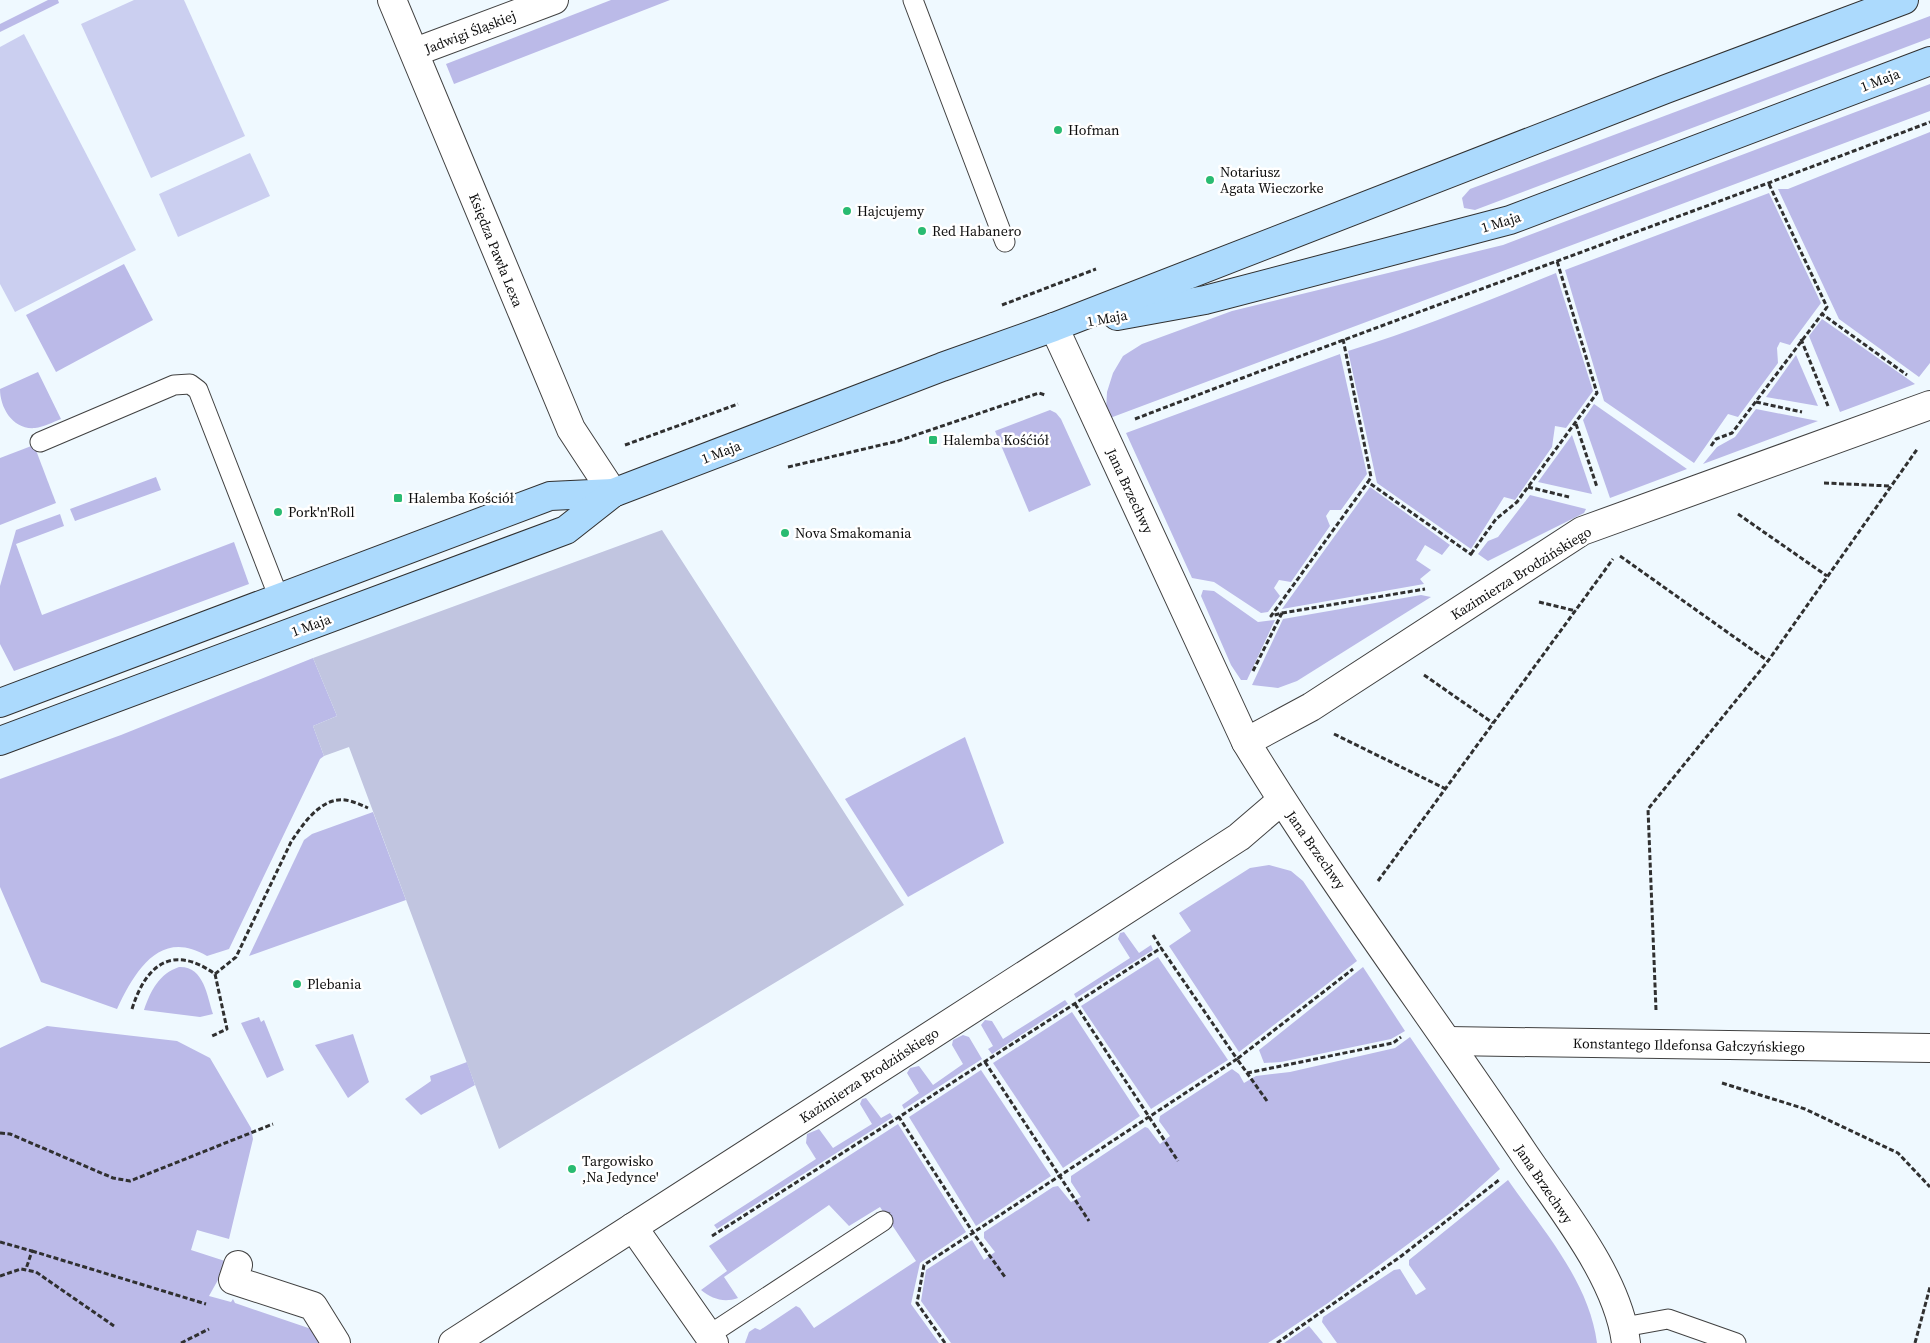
<svg xmlns="http://www.w3.org/2000/svg" width="1930" height="1343" font-family="'Source Serif 4',serif">
<style>
.green{fill:#bbbae8}
.cemetery{fill:#c1c5e0}
.pitch{fill:#cbcff0}
.lines{fill:none;stroke-linecap:round;stroke-linejoin:round}
.service-casing{stroke:#414141;stroke-width:21}
.minor-casing{stroke:#414141;stroke-width:30}
.secondary-casing{stroke:#303030;stroke-width:30}
.path{stroke:#303030;stroke-width:3;stroke-dasharray:5 2.5;stroke-linecap:butt}
.service{stroke:#fff;stroke-width:19}
.minor{stroke:#fff;stroke-width:28}
.secondary{stroke:#acdafd;stroke-width:28}
.poi-dot{fill:#29bb71;stroke:#fff;stroke-width:2}
.labels{text-anchor:middle;stroke-width:5;stroke-linejoin:round;paint-order:stroke}
.street-label{font-size:14px;fill:#0e0e0e;stroke:#fff}
.poi-label{font-size:14px;fill:#0e0e0e;stroke:#fff;text-anchor:start}
</style>
<rect width="100%" height="100%" fill="#eff9ff"/>
<!-- green -->
<g class="green">
<path d="M 48,0 L 58,0 L 59,3 L 0,32 L 0,24 Z"/>
<path d="M 611,0 L 670,0 L 454,84 L 446,64 Z"/>
<path d="M 1930,16 L 1930,38 L 1475,210 L 1464,208 L 1462,198 L 1470,189 Z"/>
<path d="M 1930,84 L 1930,111 L 1110,418 L 1106,411 L 1107,392 L 1113,373 L 1123,356 L 1142,344 L 1232,311 L 1503,245 Z"/>
<path d="M 1930,132 L 1930,363 L 1919,377 L 1839,319 L 1778,189 L 1788,189 Z"/>
<path d="M 1769,193 L 1821,303 L 1790,345 L 1780,342 L 1777,348 L 1778,363 L 1738,417 L 1728,414 L 1694,463 L 1604,401 L 1565,270 Z"/>
<path d="M 124,264 L 153,320 L 56,372 L 26,315 Z"/>
<path d="M 1556,273 L 1593,391 L 1566,428 L 1555,426 L 1552,447 L 1515,500 L 1504,497 L 1471,549 L 1377,483 L 1348,351 C 1419,329 1487,301 1556,273 Z"/>
<path d="M 1822,319 L 1915,384 L 1840,412 L 1809,336 Z"/>
<path d="M 1340,354 L 1367,474 L 1341,510 L 1330,510 L 1326,516 L 1330,526 L 1291,582 L 1279,580 L 1274,588 L 1280,596 L 1268,612 L 1261,613 L 1214,582 L 1192,578 L 1126,433 Z"/>
<path d="M 1796,355 L 1818,406 L 1766,397 Z"/>
<path d="M 38,372 L 61,419 C 53,422 44,427 35,428 C 13,430 0,408 0,389 Z"/>
<path d="M 1594,404 L 1687,469 L 1610,498 L 1583,420 Z"/>
<path d="M 1756,409 L 1818,421 L 1703,464 L 1717,447 L 1735,437 Z"/>
<path d="M 1050,410 L 1056,413 L 1061,419 L 1091,485 L 1029,512 L 995,431 Z"/>
<path d="M 1572,435 L 1592,494 L 1538,482 Z"/>
<path d="M 34,445 L 56,503 L 0,525 L 0,458 Z"/>
<path d="M 156,477 L 161,490 L 75,521 L 70,509 Z"/>
<path d="M 1370,487 L 1450,545 L 1442,555 L 1425,545 L 1416,560 L 1431,570 L 1420,579 L 1424,584 L 1282,609 Z"/>
<path d="M 1530,495 L 1586,509 L 1584,513 L 1488,561 L 1478,554 L 1488,541 L 1498,537 Z"/>
<path d="M 60,514 L 64,526 L 16,544 L 42,615 L 234,542 L 249,584 L 14,671 L 0,644 L 0,586 L 16,530 Z"/>
<path d="M 1203,590 L 1214,591 L 1258,622 L 1275,620 L 1247,680 L 1241,680 L 1231,665 L 1201,596 Z"/>
<path d="M 1421,595 L 1431,597 L 1297,681 L 1278,688 L 1252,685 L 1283,619 Z"/>
<path d="M 313,658 L 337,716 L 313,726 L 324,756 L 320,759 L 229,949 L 207,956 C 160,928 135,971 117,1009 L 41,982 L 0,887 L 0,779 L 121,735 Z"/>
<path d="M 965,737 L 1004,843 L 908,897 L 845,799 Z"/>
<path d="M 373,812 L 406,900 L 249,956 L 304,840 L 312,834 Z"/>
<path d="M 1269,865 L 1291,871 L 1303,881 L 1357,961 L 1239,1052 L 1169,946 L 1191,931 L 1179,913 L 1250,868 Z"/>
<path d="M 1124,932 L 1139,953 L 1151,945 L 1153,950 L 1076,998 L 1074,994 L 1130,958 L 1118,939 L 1120,933 Z"/>
<path d="M 1158,957 L 1228,1060 L 1151,1109 L 1081,1006 Z"/>
<path d="M 179,967 C 204,966 207,996 213,1014 L 200,1017 L 144,1010 C 151,990 159,974 179,967 Z"/>
<path d="M 1363,967 L 1405,1031 L 1391,1039 L 1281,1062 L 1264,1063 L 1259,1050 Z"/>
<path d="M 1065,1000 L 1068,1004 L 992,1054 L 988,1049 L 993,1046 L 981,1025 L 985,1020 L 992,1021 L 1003,1039 Z"/>
<path d="M 1072,1012 L 1140,1116 L 1063,1168 L 993,1063 Z"/>
<path d="M 259,1017 L 261,1022 L 264,1020 L 284,1070 L 267,1078 L 241,1023 Z"/>
<path d="M 47,1026 L 177,1041 L 210,1058 L 251,1128 L 253,1139 L 229,1239 L 197,1230 L 191,1250 L 228,1262 L 209,1296 L 231,1302 L 233,1299 L 235,1303 L 323,1333 L 329,1343 L 0,1343 L 0,1048 Z"/>
<path d="M 353,1034 L 369,1082 L 348,1098 L 315,1045 Z"/>
<path d="M 963,1035 L 969,1037 L 982,1059 L 904,1109 L 902,1105 L 919,1093 L 907,1073 L 910,1068 L 919,1066 L 933,1085 L 963,1064 L 952,1045 L 953,1040 Z"/>
<path d="M 1410,1037 L 1500,1169 L 1453,1211 L 1328,1303 L 1268,1343 L 951,1343 L 921,1301 L 926,1270 L 972,1240 L 984,1260 L 995,1252 L 984,1238 L 984,1232 L 1053,1187 L 1058,1186 L 1071,1202 L 1081,1197 L 1071,1182 L 1071,1176 L 1145,1127 L 1148,1128 L 1160,1144 L 1170,1136 L 1159,1121 L 1160,1116 L 1232,1069 L 1239,1074 L 1244,1083 L 1256,1076 L 1290,1072 L 1395,1048 Z"/>
<path d="M 467,1062 L 475,1085 L 421,1115 L 405,1099 L 431,1081 L 430,1076 Z"/>
<path d="M 981,1070 L 1051,1176 L 976,1226 L 909,1117 Z"/>
<path d="M 866,1098 L 881,1118 L 890,1113 L 893,1117 L 717,1229 L 714,1225 L 816,1159 L 806,1143 L 807,1134 L 819,1129 L 833,1148 L 872,1124 L 860,1104 L 862,1099 Z"/>
<path d="M 898,1124 L 966,1232 L 920,1263 L 911,1304 L 939,1343 L 745,1343 L 749,1332 L 755,1328 L 760,1330 L 796,1306 L 800,1308 L 814,1328 L 916,1261 L 880,1207 L 849,1226 L 829,1205 L 724,1277 L 738,1298 C 724,1303 712,1299 701,1290 L 727,1271 L 709,1246 Z"/>
<path d="M 1508,1180 C 1542,1229 1589,1281 1597,1343 L 1337,1343 L 1322,1322 L 1323,1317 L 1394,1270 L 1400,1269 L 1416,1295 L 1426,1289 L 1409,1265 L 1409,1260 Z"/>
<path d="M 1309,1326 L 1323,1343 L 1284,1343 Z"/>
</g>
<!-- cemetery -->
<path class="cemetery" d="M 662,530 L 904,905 L 499,1149 L 349,747 L 324,756 L 313,726 L 337,716 L 313,658 Z"/>
<!-- pitch -->
<g class="pitch">
<path d="M 134,0 L 184,0 L 245,136 L 151,178 L 81,24 Z"/>
<path d="M 24,34 L 136,250 L 15,312 L 0,284 L 0,47 Z"/>
<path d="M 250,153 L 270,196 L 178,237 L 159,194 Z"/>
</g>
<g class="lines">
<defs>
<g id="service">
<path d="M 913,0 L 1005,242"/>
<path d="M 40,442 L 174,385 L 190,384 L 198,390 L 279,598"/>
<path d="M 1624,1327 L 1668,1319 L 1736,1343"/>
<path d="M 709,1335 L 883,1221"/>
</g>
<g id="minor">
<path d="M 392,0 L 571,429 L 613,493"/>
<path d="M 415,52 L 554,0"/>
<path d="M 1054,327 L 1246,742 C 1331,882 1430,1013 1521,1149 C 1558,1205 1618,1276 1626,1343"/>
<path d="M 1246,742 L 1311,707 L 1582,531 L 1930,405"/>
<path d="M 1448,1041 L 1930,1048"/>
<path d="M 633,1227 L 714,1343"/>
<path d="M 238,1265 L 233,1280 L 313,1306 L 336,1343"/>
<path d="M 453,1343 L 1239,837 L 1281,801"/>
</g>
<g id="secondary">
<path d="M 1117,316 L 1205,300 L 1510,220 L 1930,61"/>
<path d="M 0,703 L 550,496 L 613,493"/>
<path d="M 0,741 L 566,530 L 613,493 L 942,367 L 1054,327 L 1666,89 L 1904,0"/>
</g>
</defs>
<!-- service casing -->
<use href="#service" class="service-casing"/>
<!-- minor casing -->
<use href="#minor" class="minor-casing"/>
<!-- secondary casing -->
<use href="#secondary" class="secondary-casing"/>
<!-- path -->
<g class="path">
<path d="M 1769,184 L 1827,307 L 1822,314 L 1907,375"/>
<path d="M 1002,305 L 1096,269"/>
<path d="M 1343,339 L 1371,477 L 1368,482 L 1472,555"/>
<path d="M 1801,339 L 1828,406"/>
<path d="M 1756,402 L 1802,412"/>
<path d="M 1135,419 C 1399,317 1666,223 1930,122"/>
<path d="M 1576,424 L 1597,487"/>
<path d="M 625,445 L 738,404"/>
<path d="M 1711,446 L 1716,439 L 1732,433 L 1822,314"/>
<path d="M 788,467 L 898,441 L 1039,393 L 1045,395"/>
<path d="M 1824,483 L 1890,486"/>
<path d="M 1528,487 L 1569,497"/>
<path d="M 1738,514 L 1827,576"/>
<path d="M 1471,554 L 1496,519 L 1517,502 L 1597,393 L 1557,261"/>
<path d="M 1620,556 L 1768,661"/>
<path d="M 1539,602 L 1576,611"/>
<path d="M 1282,613 L 1425,589"/>
<path d="M 1253,671 L 1282,613 L 1271,616 L 1368,482"/>
<path d="M 1424,675 L 1493,723"/>
<path d="M 1334,734 L 1446,789"/>
<path d="M 1378,881 L 1613,559"/>
<path d="M 1153,935 L 1161,948"/>
<path d="M 215,974 L 236,957 L 291,842 C 303,824 321,797 345,800 C 353,801 361,805 368,808"/>
<path d="M 1075,1004 L 1178,1161"/>
<path d="M 132,1009 C 146,964 173,944 215,974 L 227,1029 L 212,1036"/>
<path d="M 1656,1010 L 1648,809 L 1768,661 L 1918,448"/>
<path d="M 985,1062 L 1089,1221"/>
<path d="M 1247,1073 L 1393,1043 L 1401,1037"/>
<path d="M 1722,1083 L 1805,1109 L 1898,1153 L 1930,1187"/>
<path d="M 1267,1101 L 1237,1059 L 1353,969"/>
<path d="M 0,1133 L 10,1134 L 113,1178 L 130,1181 L 273,1124"/>
<path d="M 712,1236 L 899,1117"/>
<path d="M 0,1242 L 32,1251 L 26,1269"/>
<path d="M 32,1251 L 206,1304"/>
<path d="M 0,1276 L 21,1269 L 36,1272 L 114,1326"/>
<path d="M 181,1343 L 209,1329"/>
<path d="M 945,1343 L 917,1303 L 924,1265 L 1237,1059 L 1161,948 L 899,1117 L 974,1234 L 1005,1277"/>
<path d="M 1277,1343 L 1400,1257 L 1499,1180"/>
<path d="M 1915,1343 L 1930,1287"/>
</g>
<!-- service -->
<use href="#service" class="service"/>
<!-- minor -->
<use href="#minor" class="minor"/>
<!-- secondary -->
<use href="#secondary" class="secondary"/>
</g>
<!-- markers -->
<g class="poi-dot">
<circle cx="1058" cy="130" r="5"/>
<circle cx="1210" cy="180" r="5"/>
<circle cx="847" cy="211" r="5"/>
<circle cx="922" cy="231" r="5"/>
<rect x="928" y="435" width="10" height="10" rx="2.5"/>
<rect x="393" y="493" width="10" height="10" rx="2.5"/>
<circle cx="278" cy="512" r="5"/>
<circle cx="785" cy="533" r="5"/>
<circle cx="297" cy="984" r="5"/>
<circle cx="572" cy="1169" r="5"/>
</g>
<g class="labels">
<!-- street labels -->
<g class="street-label">
<text transform="translate(470 32) rotate(-21)" y="5">Jadwigi Śląskiej</text>
<text transform="translate(1880 80) rotate(-21)" y="5">1 Maja</text>
<text transform="translate(1501 222) rotate(-17)" y="5">1 Maja</text>
<text transform="translate(496 250) rotate(68)" y="5">Księdza Pawła Lexa</text>
<text transform="translate(1107 318) rotate(-10)" y="5">1 Maja</text>
<text transform="translate(721 452) rotate(-21)" y="5">1 Maja</text>
<text transform="translate(1130 491) rotate(65)" y="5">Jana Brzechwy</text>
<text transform="translate(1521 573) rotate(-32)" y="5">Kazimierza Brodzińskiego</text>
<text transform="translate(311 625) rotate(-20)" y="5">1 Maja</text>
<text transform="translate(1316 850) rotate(55)" y="5">Jana Brzechwy</text>
<text transform="translate(1689 1045) rotate(1)" y="5">Konstantego Ildefonsa Gałczyńskiego</text>
<text transform="translate(869 1075) rotate(-33)" y="5">Kazimierza Brodzińskiego</text>
<text transform="translate(1544 1184) rotate(56)" y="5">Jana Brzechwy</text>
</g>
<!-- poi labels -->
<g class="poi-label">
<text x="1068" y="135">Hofman</text>
<text x="1220" y="177">Notariusz<tspan x="1220" dy="16">Agata Wieczorke</tspan></text>
<text x="857" y="216">Hajcujemy</text>
<text x="932" y="236">Red Habanero</text>
<text x="943" y="445">Halemba Kośćiół</text>
<text x="408" y="503">Halemba Kościół</text>
<text x="288" y="517">Pork'n'Roll</text>
<text x="795" y="538">Nova Smakomania</text>
<text x="307" y="989">Plebania</text>
<text x="582" y="1166">Targowisko<tspan x="582" dy="16">,Na Jedynce'</tspan></text>
</g>
</g>
</svg>
